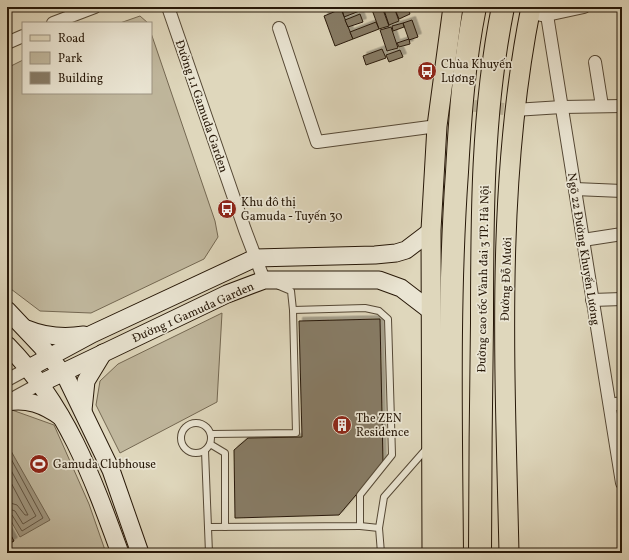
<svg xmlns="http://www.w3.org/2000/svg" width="629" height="560" font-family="Vollkorn,serif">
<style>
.green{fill:#c0b79d;stroke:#746852}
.water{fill:#a0967f;stroke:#70644f}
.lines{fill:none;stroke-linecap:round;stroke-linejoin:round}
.shore{stroke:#645744;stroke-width:1}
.building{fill:#877b66;stroke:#271808;filter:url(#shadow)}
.street-tunnel{stroke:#bab198;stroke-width:12;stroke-dasharray:12 6;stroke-linecap:butt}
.lane-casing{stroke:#554835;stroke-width:8}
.street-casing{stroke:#554835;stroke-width:14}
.secondary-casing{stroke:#271808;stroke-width:19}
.primary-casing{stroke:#271808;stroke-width:21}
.highway-casing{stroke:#271808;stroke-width:24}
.lane{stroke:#eae5d3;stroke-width:6}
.street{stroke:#eae5d3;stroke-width:12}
.secondary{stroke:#eae5d3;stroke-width:17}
.primary{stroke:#dfd7bc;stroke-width:19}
.highway{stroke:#dfd7bc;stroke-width:22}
.labels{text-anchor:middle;stroke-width:3.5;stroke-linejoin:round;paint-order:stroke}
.poi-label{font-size:12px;fill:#271808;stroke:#eae5d3;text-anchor:start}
.street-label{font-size:12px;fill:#271808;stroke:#eae5d3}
</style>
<defs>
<filter id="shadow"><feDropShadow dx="3.5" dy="-3.5" stdDeviation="0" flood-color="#0004"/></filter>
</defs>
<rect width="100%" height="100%" fill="#dfd7bc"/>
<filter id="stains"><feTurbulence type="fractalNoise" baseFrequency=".005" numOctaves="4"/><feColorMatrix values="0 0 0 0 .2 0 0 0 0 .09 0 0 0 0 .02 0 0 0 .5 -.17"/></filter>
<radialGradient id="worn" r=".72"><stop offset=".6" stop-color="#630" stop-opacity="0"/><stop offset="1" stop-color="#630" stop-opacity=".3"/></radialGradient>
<!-- green -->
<g class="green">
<path d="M 140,16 L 148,23 L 120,23 Z"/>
<path d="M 151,33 L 215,221 L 218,237 L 204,259 L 91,313 L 40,311 L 7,286 L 7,68 L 23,60 L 23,93 L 151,93 Z"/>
<path d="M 222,313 L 217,402 L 120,453 L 96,405 L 100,381 L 118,364 Z"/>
<path d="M 12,410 L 54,425 L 89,504 L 106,553 L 7,553 L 7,413 Z"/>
</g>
<!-- water -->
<path class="water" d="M 11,451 L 50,520 L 20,537 L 7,514 L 7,453 Z"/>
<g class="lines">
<!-- shore -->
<g class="shore">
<path d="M 7,456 L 10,457 L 43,518 L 22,531 L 12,515 L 7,513"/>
<path d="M 7,463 L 36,516 L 23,524 L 15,511 L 7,508"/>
<path d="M 7,475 L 28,515 L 25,515 L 17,505 L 7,502"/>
</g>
</g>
<!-- building -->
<g class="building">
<path d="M 347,7 L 370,7 L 344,17 L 342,9 Z"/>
<path d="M 371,7 L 382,7 L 389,26 L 379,29 Z"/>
<path d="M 383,7 L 394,7 L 399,21 L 389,25 Z"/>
<path d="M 394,7 L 407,7 L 410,14 L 399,19 Z"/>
<path d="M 341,9 L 353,39 L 335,46 L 324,16 Z"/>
<path d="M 360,14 L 363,22 L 348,27 L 345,20 Z"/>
<path d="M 412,20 L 418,37 L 409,40 L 403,23 Z"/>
<path d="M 376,22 L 379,29 L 353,39 L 350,32 Z"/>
<path d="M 403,23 L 404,27 L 393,31 L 392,26 Z"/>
<path d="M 391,27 L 398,48 L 387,51 L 380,30 Z"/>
<path d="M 409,39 L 410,44 L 399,47 L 397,43 Z"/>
<path d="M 382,49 L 386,58 L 366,65 L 363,56 Z"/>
<path d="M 400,50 L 403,57 L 389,62 L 386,55 Z"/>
<path d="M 380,319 L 383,463 L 339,515 L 235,518 L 234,450 L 248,438 L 302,437 L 299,321 Z"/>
<path d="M 7,528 L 14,541 L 7,545 Z"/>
</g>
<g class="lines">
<!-- street-tunnel -->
<path class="street-tunnel" d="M 456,104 L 514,110"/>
<defs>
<g id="lane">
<circle cx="196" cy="438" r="15"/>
<path d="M 211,434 L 296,433 L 293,310 L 291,291 L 279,286"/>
<path d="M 210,444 L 225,453 L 225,527"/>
<path d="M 205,451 L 209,553"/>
<path d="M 360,526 L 379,528 L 381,553"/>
<path d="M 208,527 L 360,526 L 360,495 L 392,455 L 388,319 L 379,311 L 365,308 L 293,310"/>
<path d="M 379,528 L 384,497 L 427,448"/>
</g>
<g id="street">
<path d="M 168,7 L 245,230 L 264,280"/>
<path d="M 541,15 L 547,15 L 584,7"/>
<path d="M 547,15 L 622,483"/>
<path d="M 53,23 L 95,7"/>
<path d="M 279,28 L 317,142 L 437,126"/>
<path d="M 7,43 L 23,36"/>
<path d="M 595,62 L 602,106"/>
<path d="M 514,110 L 562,107 L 622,106"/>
<path d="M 575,189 L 622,191"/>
<path d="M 583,240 L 622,234"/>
<path d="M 592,300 L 622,299"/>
<path d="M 7,380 L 29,368"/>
<path d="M 10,400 L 41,383"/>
<path d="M 610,405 L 622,403"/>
</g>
<g id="secondary">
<path d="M 7,310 L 42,347 L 67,379 L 111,470 L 140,553"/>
<path d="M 27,329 C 46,337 64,338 84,335"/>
<path d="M 7,345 C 66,405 92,476 120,553"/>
<path d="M 29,368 L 92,334 L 255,258 L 375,255 L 396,253 L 406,250 L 431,231"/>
<path d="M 41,383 L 227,294 L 264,280 L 379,280 L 401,288 L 431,311"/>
<path d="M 7,402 C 27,398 44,405 61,417"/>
<path d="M 83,410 L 86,381 L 103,353"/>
</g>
<g id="primary">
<path d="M 432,553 L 431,230 L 437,126 L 453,7"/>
<path d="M 509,553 C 505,371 495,186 531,7"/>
</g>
<g id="highway">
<path d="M 452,553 C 451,426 448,299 457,172 C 460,117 464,62 475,7"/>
<path d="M 480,553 C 480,476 481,400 482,323 C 482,218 482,111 503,7"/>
</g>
</defs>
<!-- lane casing -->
<use href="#lane" class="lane-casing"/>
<!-- street casing -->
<use href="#street" class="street-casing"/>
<!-- secondary casing -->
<use href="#secondary" class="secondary-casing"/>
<!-- primary casing -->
<use href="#primary" class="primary-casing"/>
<!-- highway casing -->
<use href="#highway" class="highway-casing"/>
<!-- lane -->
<use href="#lane" class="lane"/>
<!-- street -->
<use href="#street" class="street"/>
<!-- secondary -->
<use href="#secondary" class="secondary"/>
<!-- primary -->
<use href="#primary" class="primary"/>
<!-- highway -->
<use href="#highway" class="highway"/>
</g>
<!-- icons -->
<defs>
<symbol id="bus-disc" viewBox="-11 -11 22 22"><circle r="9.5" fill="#8f2418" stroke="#eae5d3"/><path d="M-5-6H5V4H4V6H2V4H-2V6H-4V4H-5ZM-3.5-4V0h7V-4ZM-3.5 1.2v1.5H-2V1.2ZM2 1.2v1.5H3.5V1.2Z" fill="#fff"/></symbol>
<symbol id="building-disc" viewBox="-11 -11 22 22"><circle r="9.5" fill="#8f2418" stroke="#eae5d3"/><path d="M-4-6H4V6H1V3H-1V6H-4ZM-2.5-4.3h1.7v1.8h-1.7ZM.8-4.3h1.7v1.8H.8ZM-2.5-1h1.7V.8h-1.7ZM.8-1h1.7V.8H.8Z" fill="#fff"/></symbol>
<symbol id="stadium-disc" viewBox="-11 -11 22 22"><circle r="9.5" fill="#8f2418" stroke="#eae5d3"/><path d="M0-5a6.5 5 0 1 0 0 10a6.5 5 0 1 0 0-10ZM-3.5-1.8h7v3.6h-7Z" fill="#fff"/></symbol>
</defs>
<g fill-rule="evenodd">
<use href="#bus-disc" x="416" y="60" width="22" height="22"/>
<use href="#bus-disc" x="216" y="198" width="22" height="22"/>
<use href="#building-disc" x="331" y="414" width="22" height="22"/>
<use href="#stadium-disc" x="28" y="453" width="22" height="22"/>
</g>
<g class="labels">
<!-- poi labels -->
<g class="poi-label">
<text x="441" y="68">Chùa Khuyến<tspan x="441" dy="14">Lương</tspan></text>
<text x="241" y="206">Khu đô thị<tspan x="241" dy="14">Gamuda - Tuyến 30</tspan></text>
<text x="356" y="422">The ZEN<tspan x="356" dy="14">Residence</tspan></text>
<text x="53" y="468">Gamuda Clubhouse</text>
</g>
<!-- street labels -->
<g class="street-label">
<text transform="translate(202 106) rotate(71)" y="4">Đường 1.1 Gamuda Garden</text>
<text transform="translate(584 249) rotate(81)" y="4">Ngõ 22 Đường Khuyến Lương</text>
<text transform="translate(483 279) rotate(-89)" y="4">Đường cao tốc Vành đai 3 TP. Hà Nội</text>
<text transform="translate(506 279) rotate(-88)" y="4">Đường Đỗ Mười</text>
<text transform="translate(193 312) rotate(-24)" y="4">Đường 1 Gamuda Garden</text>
</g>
</g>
<!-- margin -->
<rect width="629" height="560" fill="none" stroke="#dfd7bc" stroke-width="24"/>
<rect x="8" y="8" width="613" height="544" fill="none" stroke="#271808" stroke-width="2"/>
<rect x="12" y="12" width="605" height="536" fill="none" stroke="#271808"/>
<!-- legend -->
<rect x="22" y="22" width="130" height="72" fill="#eae5d3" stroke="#9c9382"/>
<rect x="30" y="35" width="20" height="6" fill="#dfd7bc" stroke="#9c9382"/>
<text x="58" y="42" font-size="12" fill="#271808">Road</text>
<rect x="30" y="52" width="20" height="12" fill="#c0b79d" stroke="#9c9382"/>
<text x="58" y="62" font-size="12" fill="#271808">Park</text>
<rect x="30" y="72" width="20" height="12" fill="#877b66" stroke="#9c9382"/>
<text x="58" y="82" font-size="12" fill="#271808">Building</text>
<rect width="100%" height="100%" filter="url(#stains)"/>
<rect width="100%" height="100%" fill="url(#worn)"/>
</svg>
